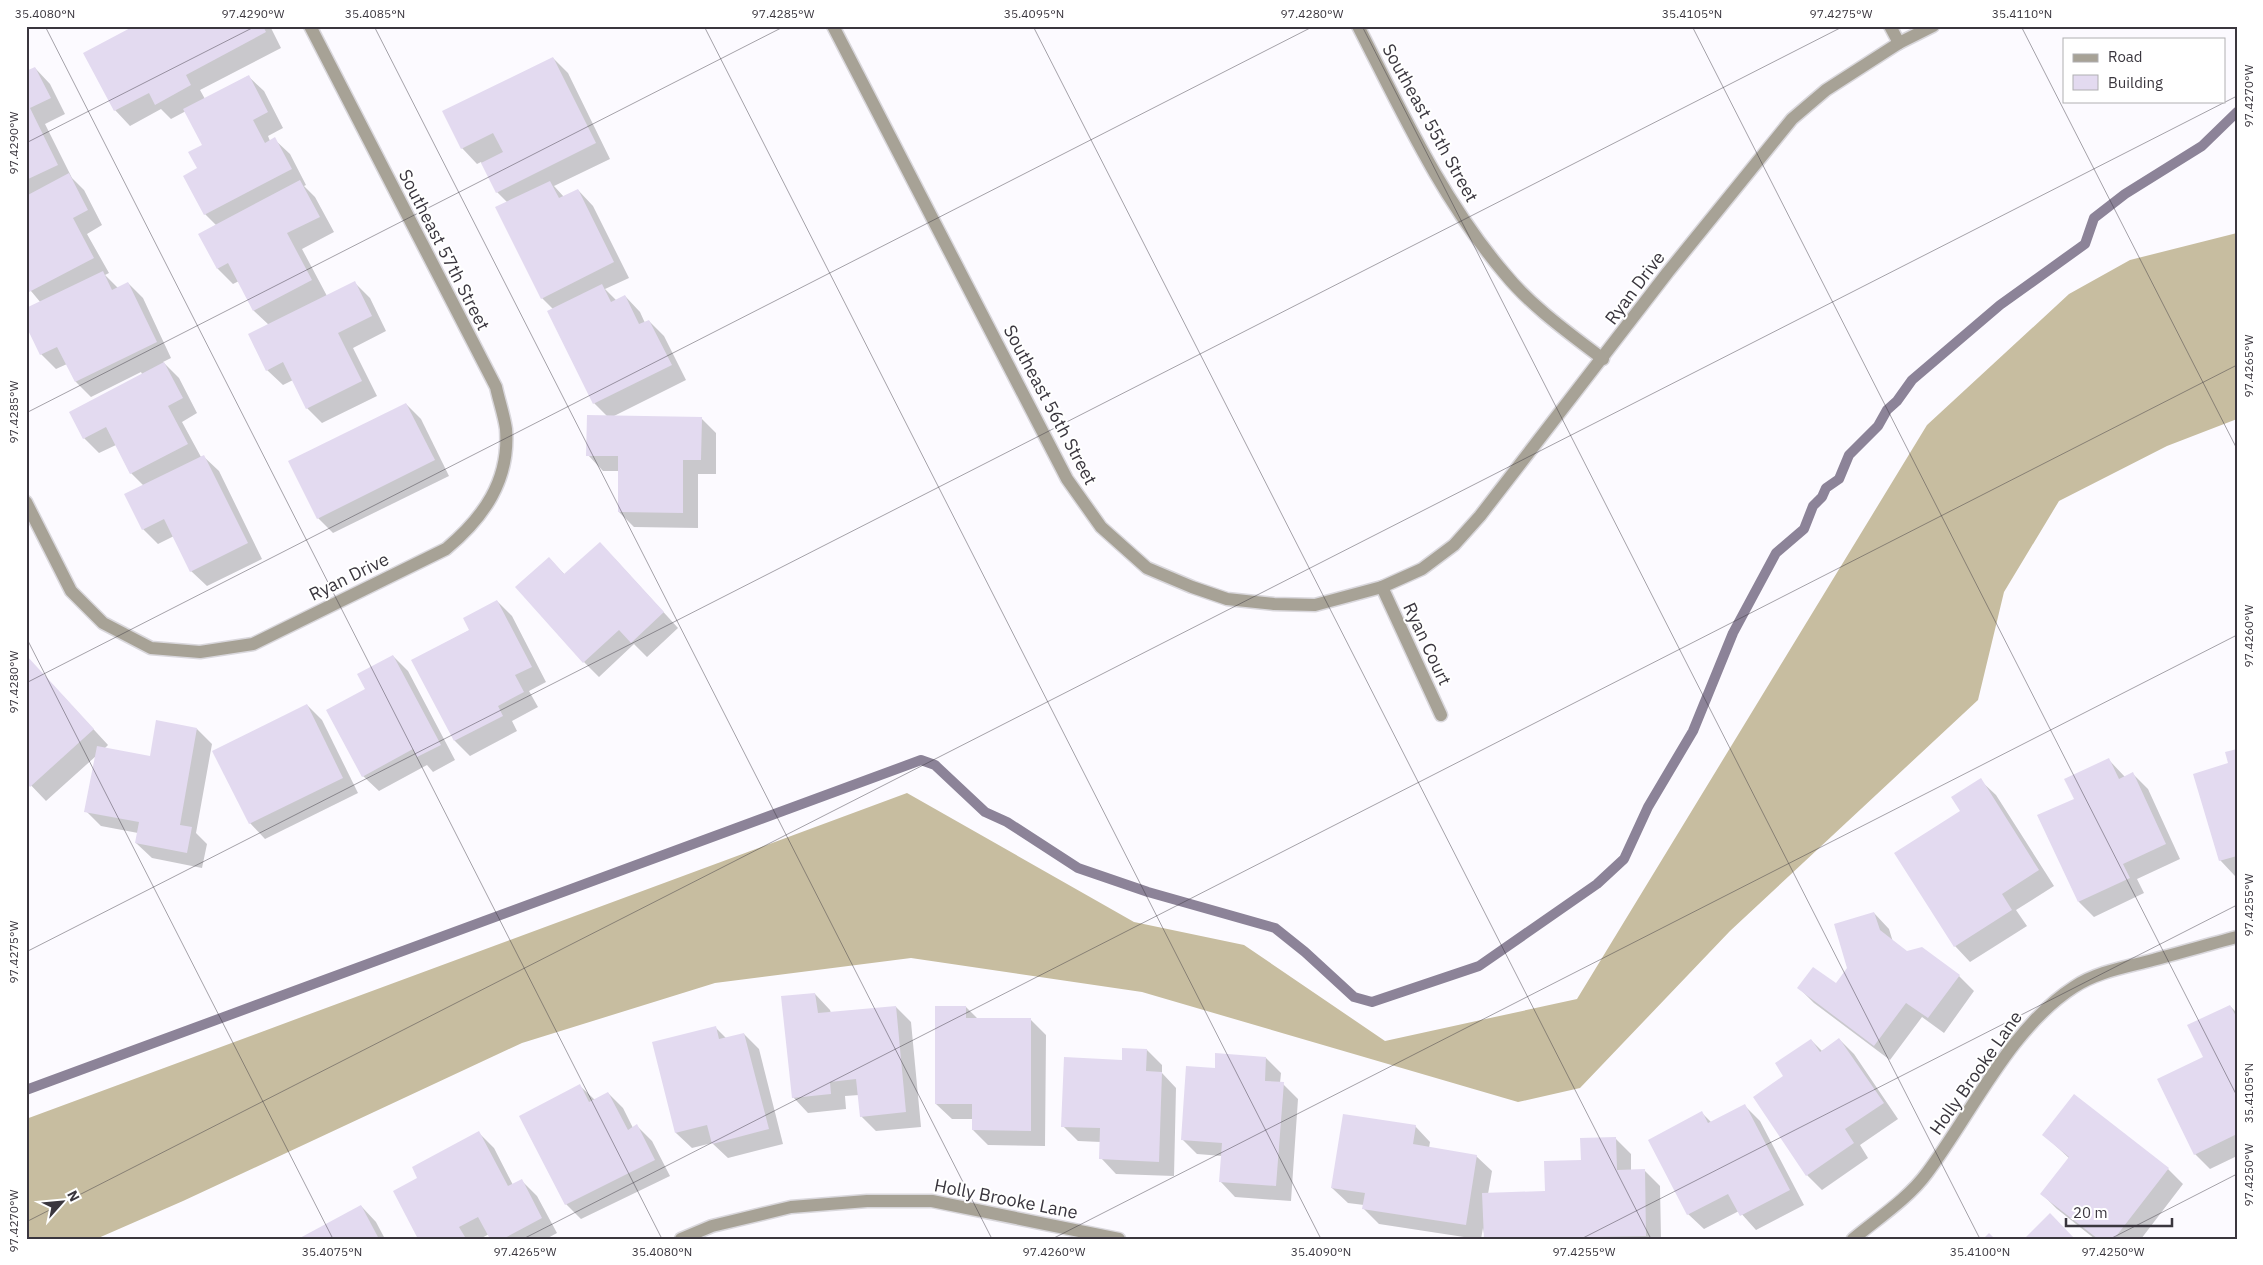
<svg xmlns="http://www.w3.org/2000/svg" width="2263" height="1265" font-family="'IBM Plex Sans',sans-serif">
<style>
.forest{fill:#c7bda0}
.shadow{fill:#0003}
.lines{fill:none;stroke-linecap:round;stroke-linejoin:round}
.stream{stroke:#8c8398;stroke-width:10}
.building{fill:#e3daf0}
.minor-casing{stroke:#d9d7dc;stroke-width:15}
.minor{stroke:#a7a296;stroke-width:12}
.ticks{fill:none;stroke:#3a363e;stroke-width:1;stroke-opacity:0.45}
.labels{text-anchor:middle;stroke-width:4;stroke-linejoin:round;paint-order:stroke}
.street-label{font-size:18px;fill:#3a363e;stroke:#fff}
.neatline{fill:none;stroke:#3a363e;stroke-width:2}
.ticks-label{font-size:12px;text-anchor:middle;fill:#3a363e}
</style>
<rect width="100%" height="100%" fill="#fcfaff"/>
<!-- forest -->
<path class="forest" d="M 2237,233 L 2237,419 L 2167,446 L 2059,501 L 2004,592 L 1978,700 L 1730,931 L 1580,1088 L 1518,1102 L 1142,992 L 911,958 L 715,983 L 522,1043 L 183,1201 L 96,1239 L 26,1239 L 26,1119 L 907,793 L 1134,922 L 1244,945 L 1385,1041 L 1577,999 L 1927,425 L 2069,294 L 2130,260 Z"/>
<!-- shadow -->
<g class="shadow">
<path d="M 136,26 L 270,26 L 281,48 L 200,90 L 205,99 L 248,76 L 264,91 L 283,128 L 268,136 L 270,141 L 274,139 L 290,154 L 306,185 L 304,186 L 315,197 L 334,232 L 302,249 L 327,296 L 355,283 L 370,298 L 386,331 L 353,348 L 377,396 L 322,423 L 307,408 L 293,380 L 283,385 L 267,370 L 269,325 L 254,311 L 239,281 L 233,284 L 218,269 L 200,234 L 216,225 L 205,214 L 199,169 L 204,145 L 186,111 L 171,119 L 161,109 L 130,126 L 115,110 Z"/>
<path d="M 553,58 L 568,73 L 610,159 L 554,186 L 564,197 L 578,190 L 593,206 L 629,278 L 605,289 L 617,301 L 625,296 L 640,312 L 645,323 L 649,321 L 664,336 L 686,380 L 612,417 L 701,418 L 716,433 L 716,474 L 698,474 L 698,528 L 634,527 L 619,512 L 619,471 L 603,471 L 588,455 L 608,417 L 594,403 L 553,309 L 542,298 L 508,203 L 497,192 L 481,162 L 477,164 L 462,148 L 444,112 Z"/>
<path d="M 35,68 L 50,84 L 65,114 L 45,124 L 72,178 L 84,190 L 102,225 L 87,234 L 109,273 L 105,275 L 118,288 L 128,283 L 143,298 L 171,358 L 163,362 L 179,378 L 197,413 L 182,422 L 201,457 L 203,456 L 219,471 L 262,559 L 207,586 L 191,571 L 174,536 L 158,544 L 143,529 L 144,486 L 131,473 L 116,445 L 99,453 L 84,438 L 142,374 L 141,372 L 91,397 L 76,382 L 67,364 L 56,369 L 41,354 L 41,303 L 26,285 L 26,73 Z"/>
<path d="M 406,404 L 421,419 L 449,476 L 333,533 L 318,518 Z"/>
<path d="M 549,558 L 565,575 L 615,559 L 678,628 L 647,657 L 634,644 L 599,677 L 584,662 Z"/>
<path d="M 497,601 L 512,616 L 546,682 L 529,691 L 538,707 L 512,721 L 517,731 L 470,756 L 455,741 L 413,660 L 470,630 Z"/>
<path d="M 393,656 L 408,671 L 455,760 L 433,772 L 427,765 L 379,791 L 363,776 L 366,690 Z"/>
<path d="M 39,670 L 108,745 L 104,749 L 151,757 L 197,729 L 212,744 L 196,833 L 207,844 L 202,868 L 152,858 L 136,843 L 138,833 L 101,826 L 86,811 L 96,756 L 46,801 L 26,780 Z"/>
<path d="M 307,705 L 322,720 L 358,793 L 265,839 L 250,823 Z"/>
<path d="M 2237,750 L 2237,875 L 2235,876 L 2220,860 L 2230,764 Z"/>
<path d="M 2109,760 L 2125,777 L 2133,774 L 2148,789 L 2180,859 L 2137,879 L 2144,893 L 2094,917 L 2079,902 L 2075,800 Z"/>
<path d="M 1980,780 L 1996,795 L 2054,886 L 2016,910 L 2027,926 L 1970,962 L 1955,946 L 1896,854 L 1962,811 Z"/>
<path d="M 1874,913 L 1889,929 L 1893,942 L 1907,953 L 1959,976 L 1974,991 L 1944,1033 L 1922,1017 L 1890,1060 L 1814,1003 L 1799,988 L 1836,985 L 1848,969 Z"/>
<path d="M 815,994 L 830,1010 L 831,1013 L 896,1007 L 911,1022 L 921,1127 L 876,1131 L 861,1116 L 859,1095 L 845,1096 L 846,1109 L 808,1113 L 793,1097 Z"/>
<path d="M 2230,1006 L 2237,1013 L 2237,1156 L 2210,1169 L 2195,1154 L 2204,1058 Z"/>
<path d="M 966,1007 L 978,1019 L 1031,1020 L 1046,1035 L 1045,1146 L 988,1145 L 973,1130 L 973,1119 L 952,1119 L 936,1104 Z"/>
<path d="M 715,1027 L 726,1038 L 744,1034 L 759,1049 L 783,1144 L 728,1158 L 712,1143 L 692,1148 L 676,1133 L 654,1043 Z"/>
<path d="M 1839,1039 L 1854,1054 L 1898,1119 L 1860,1145 L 1868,1158 L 1822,1190 L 1807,1175 L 1785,1077 L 1811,1040 L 1822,1051 Z"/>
<path d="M 1147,1050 L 1162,1065 L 1162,1073 L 1176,1088 L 1174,1176 L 1116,1174 L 1101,1158 L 1101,1142 L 1078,1141 L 1063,1126 L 1123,1061 Z"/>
<path d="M 1266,1058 L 1281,1073 L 1280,1083 L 1283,1084 L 1298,1099 L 1291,1201 L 1235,1197 L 1220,1181 L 1222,1156 L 1197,1154 L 1182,1139 Z"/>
<path d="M 580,1086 L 595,1100 L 608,1093 L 623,1108 L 633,1128 L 637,1126 L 652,1141 L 670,1176 L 581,1219 L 566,1204 Z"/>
<path d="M 1745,1106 L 1760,1121 L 1804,1205 L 1756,1230 L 1739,1211 L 1704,1229 L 1688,1214 L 1702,1113 L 1712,1123 Z"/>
<path d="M 1415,1126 L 1430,1142 L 1429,1148 L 1476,1156 L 1492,1171 L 1488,1194 L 1546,1193 L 1582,1161 L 1616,1139 L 1631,1154 L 1631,1171 L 1644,1170 L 1660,1186 L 1661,1239 L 1485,1239 L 1483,1228 L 1481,1239 L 1477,1239 L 1379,1224 L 1364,1209 L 1364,1205 L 1348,1203 L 1332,1188 Z"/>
<path d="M 479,1133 L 494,1148 L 513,1185 L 522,1181 L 537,1196 L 557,1233 L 546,1239 L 491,1239 L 489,1234 L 480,1239 L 420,1239 L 419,1179 Z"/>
<path d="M 2044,1135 L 2168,1169 L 2183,1184 L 2141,1239 L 2095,1239 L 2057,1209 L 2042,1194 L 2070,1159 Z"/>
<path d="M 361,1206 L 376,1222 L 385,1239 L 300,1239 Z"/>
</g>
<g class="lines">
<!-- stream -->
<path class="stream" d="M 26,1090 L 921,760 L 935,765 L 985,812 L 1007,822 L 1078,868 L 1148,892 L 1275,928 L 1305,952 L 1354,997 L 1372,1002 L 1479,966 L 1597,884 L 1624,859 L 1648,807 L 1693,731 L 1733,633 L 1776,553 L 1804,529 L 1813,506 L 1822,497 L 1826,488 L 1839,479 L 1849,455 L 1878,426 L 1887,410 L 1897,401 L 1912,380 L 2000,305 L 2085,244 L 2094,218 L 2125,194 L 2202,146 L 2237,112"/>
</g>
<!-- building -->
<g class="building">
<path d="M 134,26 L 263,26 L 266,32 L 186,75 L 191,85 L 155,105 L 149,93 L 114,111 L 83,53 Z"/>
<path d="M 553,57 L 596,143 L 496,193 L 481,163 L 503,152 L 493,133 L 461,149 L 442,111 Z"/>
<path d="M 35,67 L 51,98 L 30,108 L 58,165 L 26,180 L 26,71 Z"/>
<path d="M 249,75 L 268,112 L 253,120 L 265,143 L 275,137 L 292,169 L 204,215 L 183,176 L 197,168 L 188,152 L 202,145 L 183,109 Z"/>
<path d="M 69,173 L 88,210 L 73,218 L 94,258 L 29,292 L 26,288 L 26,196 Z"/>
<path d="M 300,180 L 320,217 L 287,233 L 312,280 L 253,311 L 228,263 L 217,269 L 198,234 Z"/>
<path d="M 550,181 L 559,198 L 578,189 L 614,262 L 541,299 L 495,207 Z"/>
<path d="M 103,271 L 112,290 L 128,282 L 157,342 L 75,382 L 57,347 L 40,355 L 26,326 L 26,308 Z"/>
<path d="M 355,281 L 372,316 L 338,333 L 362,381 L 306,409 L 283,362 L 266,371 L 248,334 Z"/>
<path d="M 602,284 L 611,302 L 625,295 L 639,324 L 649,320 L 672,365 L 593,404 L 547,311 Z"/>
<path d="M 164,362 L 183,398 L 168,406 L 188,444 L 130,474 L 106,427 L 83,439 L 69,412 Z"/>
<path d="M 406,403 L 435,460 L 317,519 L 288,461 Z"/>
<path d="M 587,415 L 702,417 L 701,460 L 683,460 L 683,513 L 618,512 L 618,456 L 586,456 Z"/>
<path d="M 204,455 L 248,543 L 190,572 L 164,519 L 142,530 L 124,494 Z"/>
<path d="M 600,542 L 664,612 L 631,643 L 619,630 L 583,663 L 515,587 L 549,557 L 564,574 Z"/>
<path d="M 497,600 L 532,667 L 515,675 L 524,692 L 498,706 L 503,716 L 454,741 L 411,660 L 469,630 L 463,618 Z"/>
<path d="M 26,655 L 94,729 L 30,787 L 26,782 Z"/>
<path d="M 393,655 L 441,745 L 417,757 L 413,749 L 362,777 L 326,710 L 365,689 L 357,674 Z"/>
<path d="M 307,704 L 343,778 L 249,824 L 212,751 Z"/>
<path d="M 156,720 L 197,728 L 180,825 L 192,827 L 187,853 L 135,843 L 139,822 L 84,812 L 97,746 L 150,756 Z"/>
<path d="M 2237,749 L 2237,856 L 2219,861 L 2193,774 L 2228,763 L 2225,752 Z"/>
<path d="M 2109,758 L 2119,779 L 2133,772 L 2166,844 L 2123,864 L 2130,878 L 2078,902 L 2037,815 L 2074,799 L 2064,779 Z"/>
<path d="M 1981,778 L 2039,870 L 2002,894 L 2012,910 L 1954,947 L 1894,853 L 1960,811 L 1951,797 Z"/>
<path d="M 1874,912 L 1880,930 L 1907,951 L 1922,947 L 1960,975 L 1928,1018 L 1906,1003 L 1874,1046 L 1797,988 L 1813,967 L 1836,983 L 1847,968 L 1834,924 Z"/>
<path d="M 815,993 L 818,1013 L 896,1006 L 906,1112 L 860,1117 L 856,1079 L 830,1082 L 831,1094 L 792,1098 L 781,996 Z"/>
<path d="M 2230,1005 L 2237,1018 L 2237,1134 L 2194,1155 L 2157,1079 L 2203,1057 L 2187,1025 Z"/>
<path d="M 935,1006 L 966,1006 L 966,1018 L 1031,1018 L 1031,1131 L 972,1130 L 972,1104 L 935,1104 Z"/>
<path d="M 716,1026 L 719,1039 L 744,1033 L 769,1129 L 712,1144 L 707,1125 L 675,1133 L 652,1042 Z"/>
<path d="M 1839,1038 L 1884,1103 L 1845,1129 L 1854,1143 L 1806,1176 L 1753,1097 L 1783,1076 L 1775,1063 L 1811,1039 L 1820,1052 Z"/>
<path d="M 1122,1048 L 1147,1049 L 1146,1071 L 1162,1072 L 1159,1162 L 1099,1159 L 1100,1128 L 1061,1127 L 1064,1057 L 1122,1060 Z"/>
<path d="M 1215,1053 L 1266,1057 L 1265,1081 L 1284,1082 L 1276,1186 L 1219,1182 L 1222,1143 L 1181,1140 L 1186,1066 L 1215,1068 Z"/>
<path d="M 580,1084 L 589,1102 L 608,1092 L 628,1130 L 637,1124 L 655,1160 L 565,1205 L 519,1116 Z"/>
<path d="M 2074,1094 L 2169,1168 L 2114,1239 L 2098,1239 L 2040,1194 L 2069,1157 L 2042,1135 Z"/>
<path d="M 1745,1104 L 1790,1190 L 1740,1216 L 1728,1194 L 1687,1215 L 1648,1140 L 1702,1111 L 1708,1123 Z"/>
<path d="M 1343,1114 L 1416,1125 L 1413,1144 L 1477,1155 L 1466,1225 L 1362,1209 L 1365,1193 L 1331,1188 Z"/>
<path d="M 479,1131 L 508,1186 L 522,1179 L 542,1218 L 503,1239 L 490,1239 L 478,1217 L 459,1227 L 465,1237 L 461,1239 L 418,1239 L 393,1191 L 417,1178 L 412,1167 Z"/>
<path d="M 1616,1137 L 1617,1170 L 1645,1169 L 1646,1236 L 1484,1239 L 1482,1193 L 1545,1191 L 1544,1161 L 1581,1160 L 1580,1138 Z"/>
<path d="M 361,1205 L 379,1239 L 298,1239 Z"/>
<path d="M 2050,1213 L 2075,1239 L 2024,1239 Z"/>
<path d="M 1989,1233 L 1995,1239 L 1983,1239 Z"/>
</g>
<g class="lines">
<defs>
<g id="minor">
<path d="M 833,26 L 1067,479 L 1101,527 L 1147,568 L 1192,587 L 1227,599 L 1274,604 L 1315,605 L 1382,587 L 1422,569 L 1454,545 L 1480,516 L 1668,272 L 1792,119 L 1826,90 L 1899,43 L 1933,26"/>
<path d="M 1358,26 C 1402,112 1442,200 1505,274 C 1532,307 1569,333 1603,359"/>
<path d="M 1890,26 L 1899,43"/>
<path d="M 26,502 L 71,591 L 103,623 L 151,648 L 200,652 L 253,644 L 446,549 C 483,518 510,481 506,429 C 504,415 499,401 496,387 L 310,26"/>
<path d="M 1382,587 L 1441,715"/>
<path d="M 681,1239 L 712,1226 L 791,1207 L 867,1201 L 932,1201 L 1119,1239"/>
<path d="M 1853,1239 C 1877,1219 1909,1198 1927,1173 C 1972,1113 2010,1028 2074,987 C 2095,973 2121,968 2145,962 C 2176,954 2206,945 2237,937"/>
</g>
</defs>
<!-- minor casing -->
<use href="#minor" class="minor-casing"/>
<!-- minor -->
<use href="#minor" class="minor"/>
</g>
<!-- ticks -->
<path class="ticks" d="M 45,26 L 662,1239M 374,26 L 992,1239M 704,26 L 1321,1239M 1033,26 L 1651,1239M 1362,26 L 1980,1239M 1692,26 L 2237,1096M 2021,26 L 2237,449M 26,143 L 256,26M 26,413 L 785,26M 26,637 L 333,1239M 26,683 L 1314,26M 26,952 L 1844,26M 26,1222 L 2237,96M 523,1239 L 2237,365M 1052,1239 L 2237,635M 1581,1239 L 2237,905M 2110,1239 L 2237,1174"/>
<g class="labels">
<!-- street labels -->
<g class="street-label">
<text transform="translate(1430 123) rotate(61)" y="6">Southeast 55th Street</text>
<text transform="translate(444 250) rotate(63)" y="6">Southeast 57th Street</text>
<text transform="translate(1635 288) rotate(-53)" y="6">Ryan Drive</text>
<text transform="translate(1050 405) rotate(62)" y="6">Southeast 56th Street</text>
<text transform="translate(349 577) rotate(-26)" y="6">Ryan Drive</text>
<text transform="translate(1427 644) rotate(65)" y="6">Ryan Court</text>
<text transform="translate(1976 1073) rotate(-55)" y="6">Holly Brooke Lane</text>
<text transform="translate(1006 1199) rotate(11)" y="6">Holly Brooke Lane</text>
</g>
</g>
<!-- border -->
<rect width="2263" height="1265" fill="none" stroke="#ffffff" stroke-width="55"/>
<!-- legend -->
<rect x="2063" y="38" width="162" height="65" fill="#ffffff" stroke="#b0afb2"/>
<rect x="2073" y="54" width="25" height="8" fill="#a7a296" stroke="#b0afb2"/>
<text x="2108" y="62" font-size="15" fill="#3a363e">Road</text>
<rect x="2073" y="75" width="25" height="15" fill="#e3daf0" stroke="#b0afb2"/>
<text x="2108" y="88" font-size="15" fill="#3a363e">Building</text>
<!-- north arrow -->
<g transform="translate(62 1202) rotate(63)" stroke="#ffffff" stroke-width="4" paint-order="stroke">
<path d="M0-4L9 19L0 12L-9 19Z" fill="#3a363e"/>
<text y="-8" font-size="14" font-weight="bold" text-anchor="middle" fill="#3a363e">N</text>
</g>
<!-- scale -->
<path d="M2066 1218v8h106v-8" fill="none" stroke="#3a363e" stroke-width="2.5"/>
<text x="2073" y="1218" font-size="15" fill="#3a363e" stroke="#ffffff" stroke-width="4" paint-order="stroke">20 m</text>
<rect x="28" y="28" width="2208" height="1210" class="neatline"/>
<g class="ticks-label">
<text x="45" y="18">35.4080°N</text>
<text x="253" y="18">97.4290°W</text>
<text x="375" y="18">35.4085°N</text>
<text x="783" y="18">97.4285°W</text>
<text x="1034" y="18">35.4095°N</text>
<text x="1312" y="18">97.4280°W</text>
<text x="1692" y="18">35.4105°N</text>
<text x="1841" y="18">97.4275°W</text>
<text x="2022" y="18">35.4110°N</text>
<text transform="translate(2249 96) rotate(-90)" y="4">97.4270°W</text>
<text transform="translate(14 143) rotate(-90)" y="4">97.4290°W</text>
<text transform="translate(2249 366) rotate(-90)" y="4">97.4265°W</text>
<text transform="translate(14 412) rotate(-90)" y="4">97.4285°W</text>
<text transform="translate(2249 636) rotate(-90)" y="4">97.4260°W</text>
<text transform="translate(14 682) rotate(-90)" y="4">97.4280°W</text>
<text transform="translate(2249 905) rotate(-90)" y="4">97.4255°W</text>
<text transform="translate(14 952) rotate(-90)" y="4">97.4275°W</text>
<text transform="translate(2249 1093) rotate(-90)" y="4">35.4105°N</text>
<text transform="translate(2249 1175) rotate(-90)" y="4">97.4250°W</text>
<text transform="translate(14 1221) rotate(-90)" y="4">97.4270°W</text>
<text x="332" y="1256">35.4075°N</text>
<text x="525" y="1256">97.4265°W</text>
<text x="662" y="1256">35.4080°N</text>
<text x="1054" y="1256">97.4260°W</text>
<text x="1321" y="1256">35.4090°N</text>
<text x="1584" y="1256">97.4255°W</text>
<text x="1980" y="1256">35.4100°N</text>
<text x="2113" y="1256">97.4250°W</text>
</g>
</svg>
